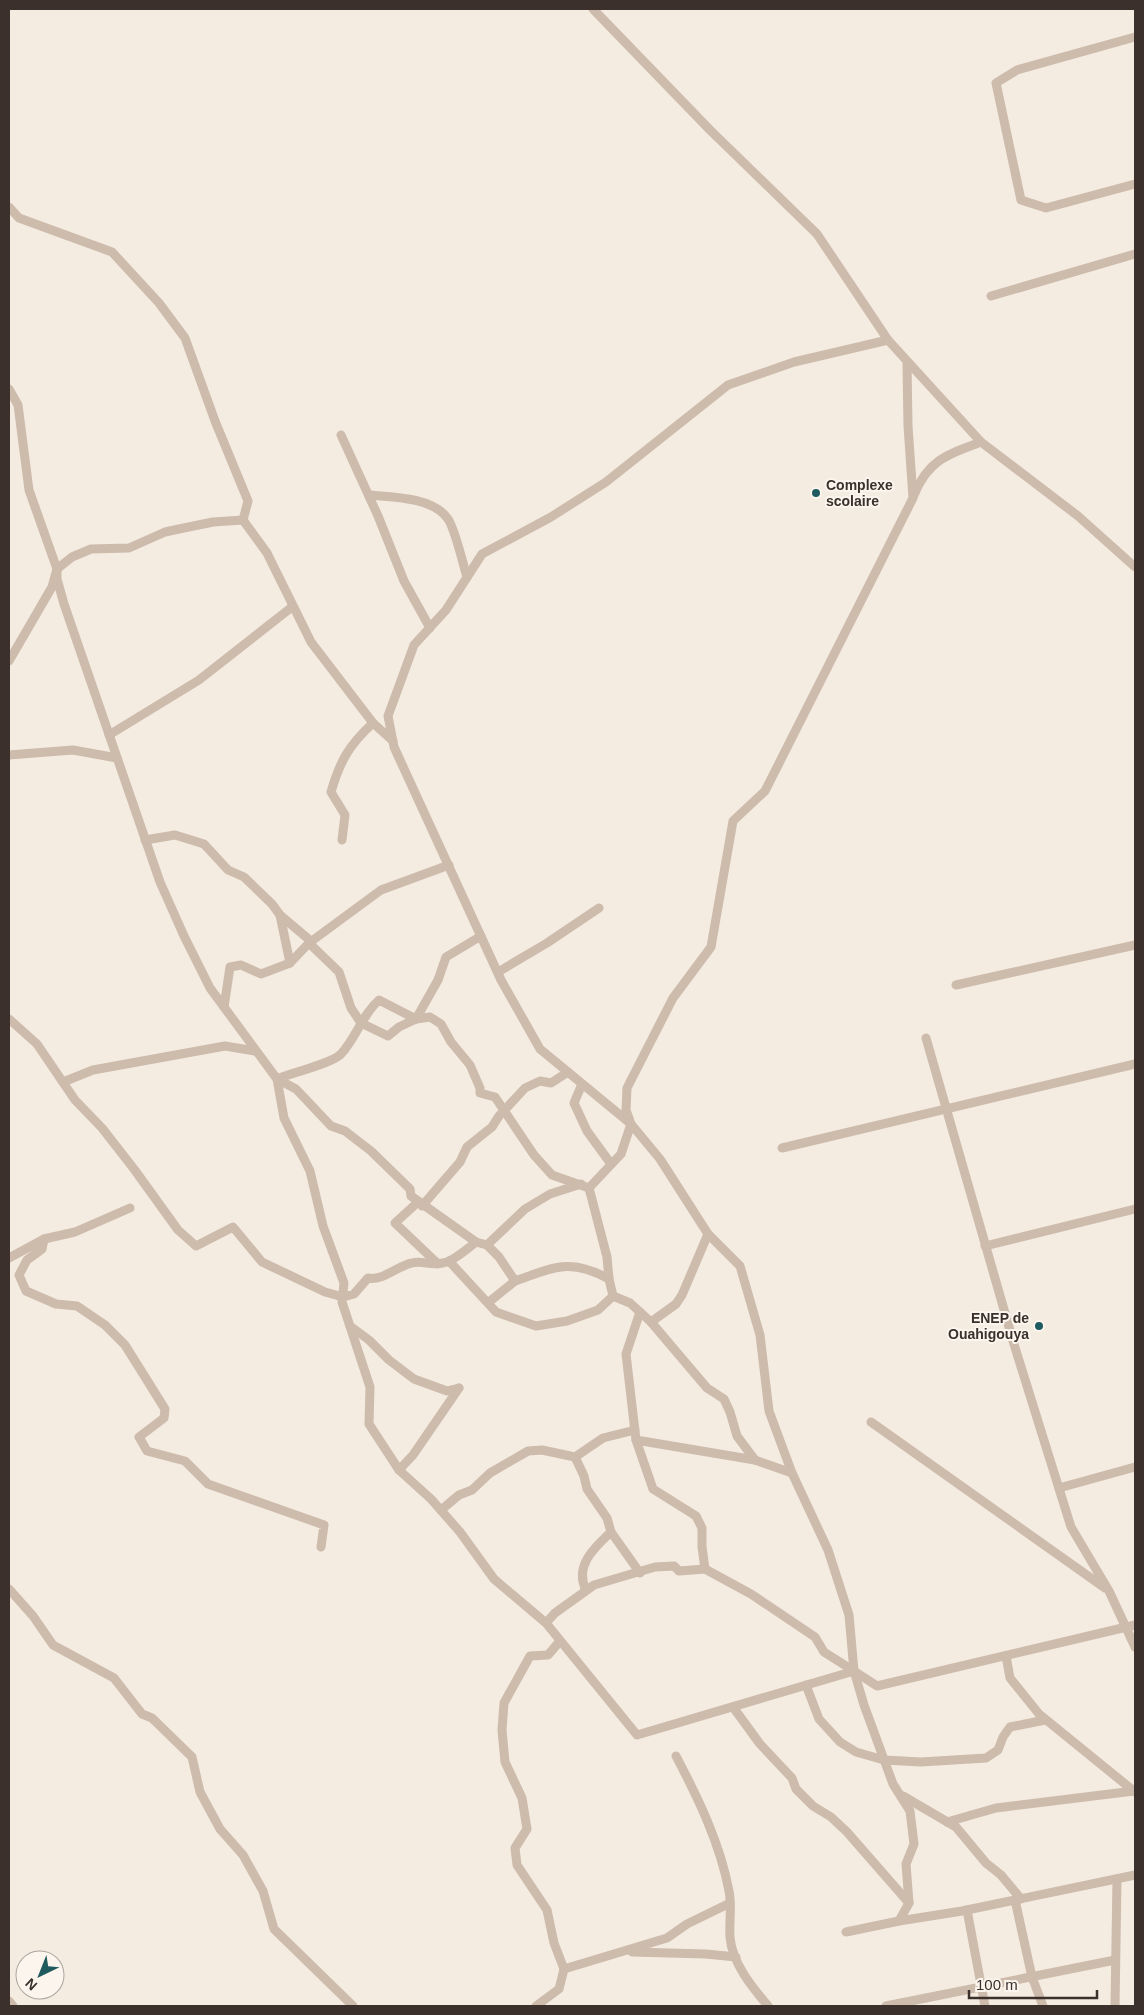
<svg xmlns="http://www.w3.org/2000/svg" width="1144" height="2015" font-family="Arial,sans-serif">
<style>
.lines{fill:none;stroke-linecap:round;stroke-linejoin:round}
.street{stroke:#cdbbac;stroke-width:9}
.poi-dot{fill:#1f5a5e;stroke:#fbf5ee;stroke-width:2}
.labels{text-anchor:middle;stroke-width:4;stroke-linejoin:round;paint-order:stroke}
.poi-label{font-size:14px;font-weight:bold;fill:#3b302b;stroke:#fbf5ee;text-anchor:start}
</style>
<rect width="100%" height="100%" fill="#f4ebe1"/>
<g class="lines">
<!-- street -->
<g class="street">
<path d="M 593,9 L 710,130 L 817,234 L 888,340 L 981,442 L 1078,516 L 1135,567"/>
<path d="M 1135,37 L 1017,70 L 996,83 L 1021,200 L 1046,208 L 1135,184"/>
<path d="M 9,207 L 19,218 L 112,252 L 159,303 L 185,338 L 215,421 L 248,501 L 243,520"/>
<path d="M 991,296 L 1135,254"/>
<path d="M 888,340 L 794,362 L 728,385 L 606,482 L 551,517 L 482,554 L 446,610 L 414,645 L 388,716 L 394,747 L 501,980 L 540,1049 L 631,1124 L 660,1159 L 708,1234 L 740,1266 L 760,1335 L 769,1411 L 792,1473 L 828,1550 L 849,1615 L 854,1671 L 864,1705 L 893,1784 L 910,1811 L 914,1844 L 906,1864 L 909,1903 L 899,1921"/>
<path d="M 9,389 L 18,405 L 29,490 L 57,569 L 57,579 L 64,604 L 160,882 L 184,936 L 210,988 L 277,1079 L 284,1118 L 310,1171 L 323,1226 L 344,1283 L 342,1302 L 370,1387 L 369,1424 L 399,1470 L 431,1499 L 460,1532 L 494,1579 L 546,1623 L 637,1735 L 854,1671 L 877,1686 L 1135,1625"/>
<path d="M 341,435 L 378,516 L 404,581 L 430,628"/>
<path d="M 369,495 C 392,497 433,497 448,519 C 455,529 463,564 467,577"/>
<path d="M 914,495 C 928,460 948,454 981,442"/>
<path d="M 9,661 L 52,587 L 57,569 L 72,557 L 91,549 L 129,548 L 165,532 L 179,529 L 213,522 L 243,520 L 267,553 L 311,642 L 373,723 L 393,741"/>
<path d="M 109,735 L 199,680 L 292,607"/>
<path d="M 9,755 L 73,750 L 117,758"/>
<path d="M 145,840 L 175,835 L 204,844 L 228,870 L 244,877 L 272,904 L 280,915 L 312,942"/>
<path d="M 342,840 L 345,815 L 331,792 C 340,761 349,745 373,723"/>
<path d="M 280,915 L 290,963"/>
<path d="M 309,943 L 339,972 L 351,1008 L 361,1023 L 388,1036 L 399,1027 L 416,1019 L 438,980 L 446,957 L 481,936"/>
<path d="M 498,972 L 547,943 L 599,908"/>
<path d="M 956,985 L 1135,945"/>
<path d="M 224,1007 L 230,967 L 241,965 L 261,974 L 290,963 L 309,943 L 381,890 L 449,865"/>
<path d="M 9,1019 L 37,1044 L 75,1100 L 102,1128 L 134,1169 L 178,1230 L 196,1246 L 233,1227 L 262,1262 L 325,1292 L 343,1297 L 354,1294 L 368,1278 C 383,1281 397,1266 412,1263 C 424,1260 431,1267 447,1262 C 457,1258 467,1249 476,1242"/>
<path d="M 926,1038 L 1013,1341 L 1071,1527 L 1109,1591 L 1135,1647"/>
<path d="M 63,1082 L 93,1070 L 225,1046 L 255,1051"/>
<path d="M 582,1084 L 574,1103 L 587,1131 L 611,1164"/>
<path d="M 782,1148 L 1135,1064"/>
<path d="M 589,1188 L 552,1175 L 534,1155 L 495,1097 L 480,1093 L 480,1088 L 470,1065 L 451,1042 L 441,1024 L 430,1017 L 416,1019 L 379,1000 C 362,1015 356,1038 341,1054 C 333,1063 291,1073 277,1079 L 296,1089 L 331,1126 L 345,1131 L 371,1151 L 410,1189 L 411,1196 L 476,1242 L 487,1245 L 499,1257 L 515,1281 C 555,1267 570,1258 609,1279"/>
<path d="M 418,1202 L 395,1223 L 438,1264"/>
<path d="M 422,1206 L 460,1162 L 467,1147 L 492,1127 L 499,1116 L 525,1088 L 540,1081 L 551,1083 L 568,1072"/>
<path d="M 44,1239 L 42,1249 L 27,1260 L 19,1275 L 26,1291 L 56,1304 L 77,1306 L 105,1325 L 125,1345 L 165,1409 L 164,1418 L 139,1437 L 147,1451 L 185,1461 L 208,1484 L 324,1525 L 321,1547"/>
<path d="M 487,1245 L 525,1209 L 550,1194 L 581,1184"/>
<path d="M 985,1246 L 1135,1209"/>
<path d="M 9,1258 L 44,1239 L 75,1232 L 130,1208"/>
<path d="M 449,1261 L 496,1312 L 536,1326 L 567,1321 L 598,1310 L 613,1296"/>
<path d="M 613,1296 L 609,1279 L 607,1257 L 589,1188 L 621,1154 L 631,1124 L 626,1110 L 627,1088 L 673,998 L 711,947 L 733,821 L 765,791 L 913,498 L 908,426 L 907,364"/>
<path d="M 613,1296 L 630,1303 L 651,1322 L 707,1388 L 724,1399 L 730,1412 L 737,1436 L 755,1460"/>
<path d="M 489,1302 L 515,1281"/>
<path d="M 640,1312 L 626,1354 L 636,1440 L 755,1460 L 792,1473"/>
<path d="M 651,1322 L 676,1304 L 682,1295 L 708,1234"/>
<path d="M 350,1326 L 369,1340 L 389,1360 L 414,1379 L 447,1391 L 459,1388"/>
<path d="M 871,1422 L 1105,1588"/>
<path d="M 636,1440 L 653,1489 L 696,1516 L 702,1528 L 702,1547 L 705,1569"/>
<path d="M 575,1457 L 584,1476 L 587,1489 L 607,1518 L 611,1532 L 640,1573"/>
<path d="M 399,1470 L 413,1455 L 459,1388"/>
<path d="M 1059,1488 L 1135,1467"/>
<path d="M 441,1510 L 459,1495 L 472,1490 L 490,1473 L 528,1451 L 542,1450 L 575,1457 L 603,1438 L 635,1430"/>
<path d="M 9,1589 L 33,1616 L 53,1645 L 114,1678 L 142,1714 L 152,1718 L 192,1757 L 200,1792 L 220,1829 L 243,1855 L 263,1891 L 274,1929 L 353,2006"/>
<path d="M 586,1590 C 574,1566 594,1548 611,1532"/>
<path d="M 546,1623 L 555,1613 L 594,1585 L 655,1567 L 674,1566 L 679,1571 L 705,1569 L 751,1594 L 815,1637 L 824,1652 L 854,1671"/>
<path d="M 1006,1656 L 1010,1678 L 1039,1714 L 1135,1792"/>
<path d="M 806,1685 L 819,1719 L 840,1742 L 856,1752 L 884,1760 L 921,1762 L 986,1758 L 998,1750 L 1003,1737 L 1010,1727 L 1045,1720"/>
<path d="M 733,1707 L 760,1744 L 792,1778 L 796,1789 L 813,1806 L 831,1817 L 847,1832 L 909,1903"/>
<path d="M 676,1756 C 698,1798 720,1843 729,1891 C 732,1905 729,1922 730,1937 C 732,1963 752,1987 768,2006"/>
<path d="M 903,1796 L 956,1827 L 986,1863 L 1001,1875 L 1021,1899"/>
<path d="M 947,1822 L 996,1808 L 1134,1791"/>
<path d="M 1015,1900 L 1032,1977 L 1043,2006"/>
<path d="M 967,1910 L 985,2006"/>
<path d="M 846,1932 L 899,1921 L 962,1911 L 1135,1875"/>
<path d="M 632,1952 L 706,1954 L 736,1957"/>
<path d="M 564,1969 L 667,1938 L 687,1924 L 730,1903"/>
<path d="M 9,2001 L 13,2006"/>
<path d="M 536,2006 L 559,1989 L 564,1969 L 554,1943 L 547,1910 L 517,1865 L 515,1848 L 527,1829 L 522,1798 L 505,1762 L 502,1730 L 504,1703 L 530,1656 L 548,1655 L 560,1641"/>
<path d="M 886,2006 L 1115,1960"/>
<path d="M 1115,2006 L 1117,1879"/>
</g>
</g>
<!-- markers -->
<g class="poi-dot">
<circle cx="816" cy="493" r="5"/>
<circle cx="1039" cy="1326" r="5"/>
</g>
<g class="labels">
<!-- poi labels -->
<g class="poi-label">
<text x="826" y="490">Complexe<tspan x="826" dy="16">scolaire</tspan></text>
<text x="1029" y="1323" text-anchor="end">ENEP de<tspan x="1029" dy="16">Ouahigouya</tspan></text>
</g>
</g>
<!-- border -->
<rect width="1144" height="2015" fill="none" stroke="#3b302b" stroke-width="20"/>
<!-- north arrow -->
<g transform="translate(40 1975) rotate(223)"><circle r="24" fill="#fbf5ee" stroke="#aea6a0"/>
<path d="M0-4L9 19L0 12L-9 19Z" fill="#1f5a5e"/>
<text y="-8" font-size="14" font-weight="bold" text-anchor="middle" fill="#3b302b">N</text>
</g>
<!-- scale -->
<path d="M969 1990v8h128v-8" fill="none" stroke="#3b302b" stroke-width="2.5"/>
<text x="976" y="1990" font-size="15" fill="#3b302b" stroke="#fbf5ee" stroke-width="4" paint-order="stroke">100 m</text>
</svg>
